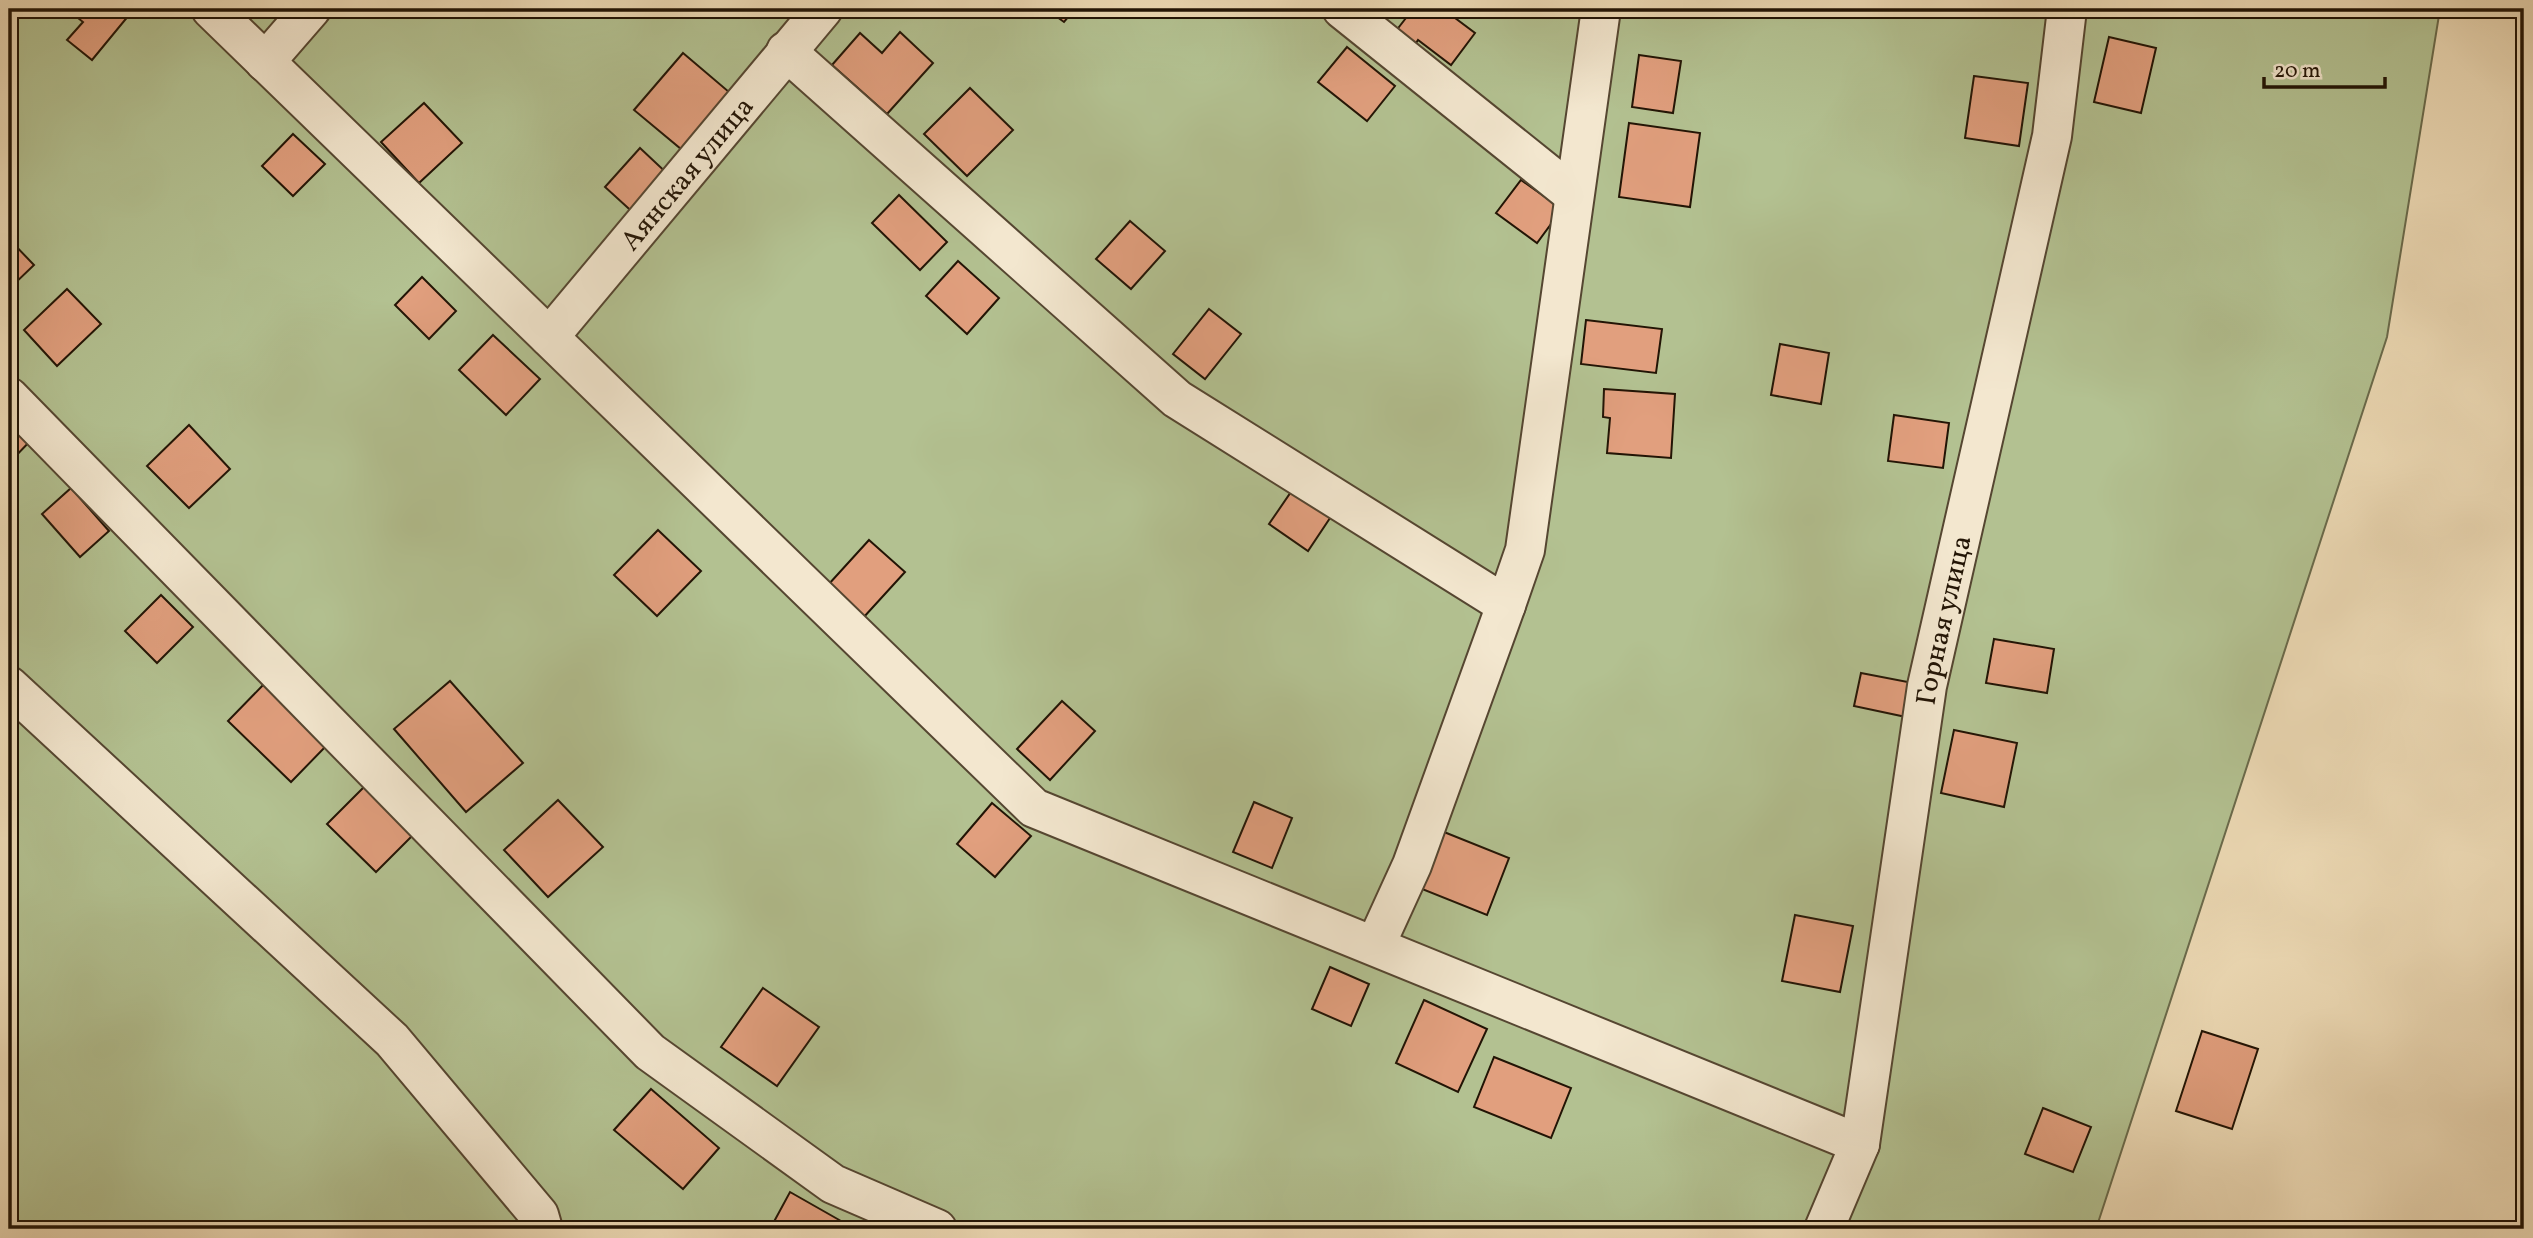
<svg xmlns="http://www.w3.org/2000/svg" width="2533" height="1238" font-family="Vollkorn,serif">
<style>
.green{fill:#b3c191;stroke:#6a6a4b;stroke-width:2}
.building{fill:#e19f7e;stroke:#221405;stroke-width:2}
.lines{fill:none;stroke-linecap:round;stroke-linejoin:round}
.minor-casing{stroke:#554631;stroke-width:42}
.minor{stroke:#f3e7cf;stroke-width:38}
.labels{text-anchor:middle;stroke-width:5;stroke-linejoin:round;paint-order:stroke}
.street-label{font-size:28px;fill:#221405;stroke:#f3e7cf}
</style>
<rect width="100%" height="100%" fill="#eddab5"/>
<filter id="stains"><feTurbulence type="fractalNoise" baseFrequency=".00286" numOctaves="4"/><feColorMatrix values="0 0 0 0 .2 0 0 0 0 .09 0 0 0 0 .02 0 0 0 .5 -.17"/></filter>
<radialGradient id="worn" r=".72"><stop offset=".6" stop-color="#630" stop-opacity="0"/><stop offset="1" stop-color="#630" stop-opacity=".3"/></radialGradient>
<!-- green -->
<path class="green" d="M 9,9 L 2440,9 L 2387,337 L 2096,1229 L 9,1229 L 9,707 L 38,689 L 9,663 Z"/>
<!-- building -->
<g class="building">
<path d="M 67,9 L 134,9 L 92,60 L 67,40 L 83,22 Z"/>
<path d="M 1046,9 L 1075,9 L 1064,22 Z"/>
<path d="M 1413,9 L 1443,9 L 1475,33 L 1451,65 L 1418,40 L 1411,51 L 1392,36 Z"/>
<path d="M 900,32 L 933,63 L 887,114 L 832,65 L 860,33 L 882,53 Z"/>
<path d="M 2109,37 L 2156,48 L 2141,113 L 2094,102 Z"/>
<path d="M 1347,47 L 1395,86 L 1367,121 L 1318,82 Z"/>
<path d="M 683,53 L 729,92 L 681,149 L 634,110 Z"/>
<path d="M 1639,55 L 1681,61 L 1673,113 L 1632,107 Z"/>
<path d="M 1974,76 L 2028,83 L 2019,146 L 1965,138 Z"/>
<path d="M 970,88 L 1013,130 L 967,176 L 924,134 Z"/>
<path d="M 424,103 L 462,143 L 419,183 L 381,142 Z"/>
<path d="M 1629,123 L 1700,133 L 1690,207 L 1619,197 Z"/>
<path d="M 293,134 L 325,164 L 293,196 L 262,166 Z"/>
<path d="M 640,148 L 672,178 L 638,217 L 605,187 Z"/>
<path d="M 1521,180 L 1562,209 L 1537,243 L 1496,213 Z"/>
<path d="M 899,195 L 947,242 L 920,270 L 872,223 Z"/>
<path d="M 1130,221 L 1165,251 L 1131,289 L 1096,259 Z"/>
<path d="M 9,239 L 34,265 L 9,289 Z"/>
<path d="M 958,261 L 999,298 L 967,334 L 926,296 Z"/>
<path d="M 422,277 L 456,311 L 429,339 L 395,305 Z"/>
<path d="M 67,289 L 101,324 L 57,366 L 24,330 Z"/>
<path d="M 1209,309 L 1241,334 L 1205,379 L 1173,354 Z"/>
<path d="M 1586,320 L 1662,329 L 1656,373 L 1581,364 Z"/>
<path d="M 493,335 L 540,379 L 506,415 L 459,370 Z"/>
<path d="M 1780,344 L 1829,353 L 1821,404 L 1771,395 Z"/>
<path d="M 1604,389 L 1675,394 L 1671,458 L 1607,453 L 1610,418 L 1603,417 Z"/>
<path d="M 9,411 L 35,436 L 9,463 Z"/>
<path d="M 1894,415 L 1949,423 L 1943,468 L 1888,461 Z"/>
<path d="M 189,425 L 230,469 L 189,508 L 147,466 Z"/>
<path d="M 71,488 L 109,531 L 80,557 L 42,514 Z"/>
<path d="M 1293,489 L 1332,515 L 1308,551 L 1269,524 Z"/>
<path d="M 658,530 L 701,571 L 657,616 L 614,575 Z"/>
<path d="M 869,540 L 905,572 L 863,618 L 828,585 Z"/>
<path d="M 161,595 L 193,627 L 157,663 L 125,631 Z"/>
<path d="M 1994,639 L 2054,649 L 2047,693 L 1986,683 Z"/>
<path d="M 1861,673 L 1913,683 L 1906,717 L 1854,706 Z"/>
<path d="M 450,681 L 523,763 L 466,812 L 394,729 Z"/>
<path d="M 266,682 L 329,743 L 291,782 L 228,721 Z"/>
<path d="M 1062,701 L 1095,731 L 1050,780 L 1017,749 Z"/>
<path d="M 1954,730 L 2017,743 L 2004,807 L 1941,793 Z"/>
<path d="M 367,784 L 416,832 L 376,872 L 327,824 Z"/>
<path d="M 558,800 L 603,847 L 548,897 L 504,850 Z"/>
<path d="M 1254,802 L 1292,818 L 1272,868 L 1233,852 Z"/>
<path d="M 992,803 L 1031,836 L 995,877 L 957,844 Z"/>
<path d="M 1444,832 L 1509,858 L 1487,915 L 1422,889 Z"/>
<path d="M 1795,915 L 1853,926 L 1840,992 L 1782,981 Z"/>
<path d="M 1330,967 L 1369,984 L 1351,1026 L 1312,1009 Z"/>
<path d="M 763,988 L 819,1027 L 777,1086 L 721,1047 Z"/>
<path d="M 1424,1000 L 1487,1029 L 1458,1092 L 1396,1063 Z"/>
<path d="M 2202,1031 L 2258,1049 L 2232,1129 L 2176,1111 Z"/>
<path d="M 1494,1057 L 1571,1088 L 1551,1138 L 1474,1107 Z"/>
<path d="M 651,1089 L 719,1148 L 683,1189 L 614,1130 Z"/>
<path d="M 2043,1108 L 2091,1127 L 2073,1172 L 2025,1154 Z"/>
<path d="M 790,1192 L 841,1221 L 836,1229 L 770,1229 Z"/>
</g>
<g class="lines">
<defs>
<g id="minor">
<path d="M 211,9 L 1034,808 L 1860,1144"/>
<path d="M 1342,9 L 1574,195"/>
<path d="M 786,51 L 1177,399 L 1506,605 L 1525,550 L 1601,9"/>
<path d="M 265,62 L 311,9"/>
<path id="s1" d="M 549,337 L 823,9"/>
<path d="M 9,397 L 650,1052 L 833,1184 L 937,1229"/>
<path d="M 9,686 L 392,1040 L 539,1215 L 543,1229"/>
<path d="M 1375,946 L 1412,865 L 1506,605"/>
<path id="s2" d="M 1824,1229 L 1860,1144 L 1927,686 L 2052,136 L 2067,9"/>
</g>
</defs>
<!-- minor casing -->
<use href="#minor" class="minor-casing"/>
<!-- minor -->
<use href="#minor" class="minor"/>
</g>
<g class="labels">
<!-- street labels -->
<g class="street-label">
<text dy="10" stroke="none"><textPath href="#s1" startOffset="214">Аянская улица</textPath></text>
<text dy="10" stroke="none"><textPath href="#s2" startOffset="623">Горная улица</textPath></text>
</g>
</g>
<!-- margin -->
<rect width="2533" height="1238" fill="none" stroke="#eddab5" stroke-width="35"/>
<rect x="10" y="10" width="2512" height="1217" fill="none" stroke="#221405" stroke-width="3.5"/>
<rect x="18" y="18" width="2498" height="1203" fill="none" stroke="#221405" stroke-width="2"/>
<!-- scale -->
<path d="M2264 77v10h121v-10" fill="none" stroke="#221405" stroke-width="3.5"/>
<text x="2274" y="77" font-size="21" fill="#221405" stroke="#f3e7cf" stroke-width="5" paint-order="stroke">20 m</text>
<rect width="100%" height="100%" filter="url(#stains)"/>
<rect width="100%" height="100%" fill="url(#worn)"/>
</svg>
